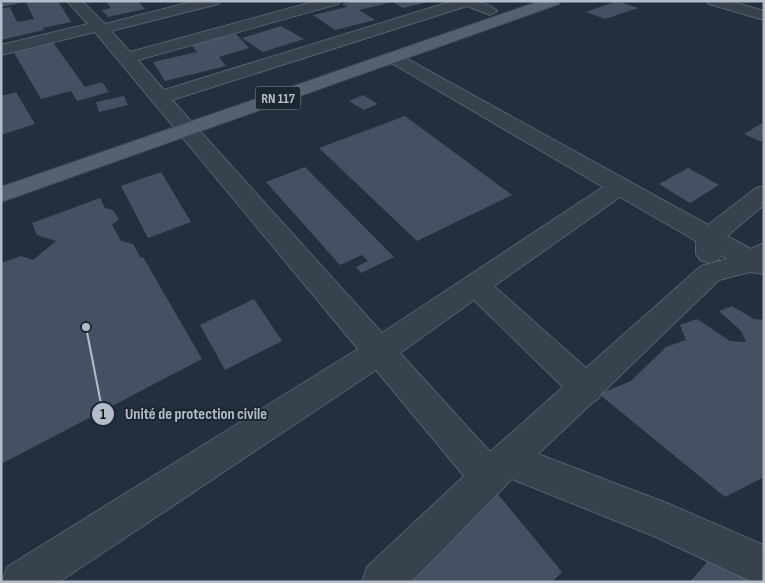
<svg xmlns="http://www.w3.org/2000/svg" width="765" height="583" font-family="'Sofia Sans Condensed',sans-serif">
<style>
.building{fill:#455162}
.lines{fill:none;stroke-linecap:round;stroke-linejoin:round}
.minor-casing{stroke:#565f6c;stroke-width:2}
.major-casing{stroke:#414a57;stroke-width:2}
.minor{fill:#38414e;fill-rule:evenodd}
.major{fill:#56606e;fill-rule:evenodd}
.labels{text-anchor:middle;stroke-width:4;stroke-linejoin:round;paint-order:stroke}
.shield{fill:#1d2633;stroke:#878f9c;stroke-width:1}
.shield-label{font-size:14px;font-weight:bold;fill:#b4bcc9}
.leader{fill:none;stroke:#b4bcc9;stroke-width:2}
.callout-dot{fill:#b4bcc9;stroke:#1d2633;stroke-width:2}
.mark-label{font-size:15px;text-anchor:middle;font-weight:bold;fill:#111}
.callout-label{font-size:16px;text-anchor:middle;font-weight:bold;fill:#b4bcc9;stroke:#1d2633;stroke-width:4;stroke-linejoin:round;paint-order:stroke}
</style>
<rect width="100%" height="100%" fill="#242f3e"/>
<!-- building -->
<g class="building">
<path d="M 1,1 L 58,1 L 71,22 L 43,28 L 44,30 L 1,40 L 1,9 L 10,7 L 17,22 L 34,19 L 26,2 L 1,7 Z"/>
<path d="M 114,1 L 138,1 L 145,9 L 108,17 L 102,10 L 111,8 L 107,3 Z"/>
<path d="M 352,1 L 428,1 L 428,2 L 403,8 L 393,2 L 359,10 L 375,20 L 335,30 L 313,15 L 347,7 L 342,4 Z"/>
<path d="M 617,1 L 638,8 L 605,19 L 586,12 Z"/>
<path d="M 281,26 L 304,39 L 263,52 L 242,38 Z"/>
<path d="M 236,34 L 249,48 L 219,57 L 226,66 L 165,81 L 153,62 L 197,52 L 191,44 Z"/>
<path d="M 52,41 L 85,87 L 102,82 L 109,92 L 77,101 L 71,91 L 41,99 L 13,51 Z"/>
<path d="M 16,92 L 35,124 L 1,135 L 1,96 Z"/>
<path d="M 363,95 L 378,104 L 364,110 L 349,101 Z"/>
<path d="M 124,96 L 128,105 L 99,112 L 96,102 Z"/>
<path d="M 405,116 L 512,195 L 417,241 L 319,148 Z"/>
<path d="M 764,122 L 762,142 L 744,134 Z"/>
<path d="M 305,167 L 394,257 L 361,273 L 356,267 L 368,261 L 362,255 L 340,265 L 266,182 Z"/>
<path d="M 688,168 L 719,185 L 690,203 L 659,184 Z"/>
<path d="M 161,172 L 191,222 L 148,238 L 121,186 Z"/>
<path d="M 100,198 L 105,208 L 113,210 L 119,219 L 112,225 L 121,241 L 133,244 L 141,258 L 143,257 L 202,359 L 1,464 L 1,263 L 21,256 L 33,260 L 56,241 L 37,235 L 32,223 Z"/>
<path d="M 254,299 L 282,341 L 225,370 L 200,325 Z"/>
<path d="M 732,306 L 754,319 L 764,320 L 764,477 L 725,497 L 599,394 L 631,381 L 666,347 L 686,340 L 680,325 L 697,319 L 730,341 L 746,342 L 741,331 L 719,311 Z"/>
<path d="M 492,487 L 562,572 L 552,582 L 398,582 Z"/>
<path d="M 719,548 L 755,582 L 690,582 Z"/>
</g>
<g class="lines">
<defs>
<g id="minor">
<path d="M 1,1 L 9,1 L 2,5 Z"/>
<path d="M 67,1 L 82,1 L 105,24 L 195,1 L 220,1 L 218,4 L 111,31 L 130,52 L 316,1 L 340,1 L 338,4 L 138,60 L 164,90 L 453,1 C 467,1 487,0 497,11 L 490,15 L 467,6 L 172,100 L 382,333 L 603,187 L 388,61 L 386,58 L 388,55 L 400,55 L 708,225 L 756,188 L 764,186 L 764,205 L 727,236 L 751,249 L 764,243 L 764,274 L 750,272 L 719,280 L 601,394 L 598,399 L 594,401 L 538,454 L 669,504 L 764,545 L 764,582 L 753,582 L 656,537 L 512,479 L 411,582 L 362,582 L 367,567 L 464,476 L 376,370 L 59,582 L 2,582 L 7,567 L 358,349 L 95,32 L 1,55 L 1,45 L 88,24 ZM 620,197 L 696,241 L 696,254 L 700,260 L 709,263 L 718,260 L 721,255 L 727,259 L 701,266 L 586,368 L 494,286 ZM 474,300 L 563,387 L 490,452 L 400,353 Z"/>
<path d="M 707,1 L 730,1 L 764,11 L 764,20 L 709,4 Z"/>
</g>
<path id="major" d="M 540,1 L 561,1 L 559,4 L 1,202 L 1,187 Z"/>
</defs>
<!-- minor casing -->
<use href="#minor" class="minor-casing"/>
<!-- major casing -->
<use href="#major" class="major-casing"/>
<!-- minor -->
<use href="#minor" class="minor"/>
<!-- major -->
<use href="#major" class="major"/>
</g>
<g class="labels">
<!-- shield labels -->
<rect class="shield" x="255.5" y="86.5" width="45" height="23" rx="4"/>
<g class="shield-label">
<text x="278" y="103">RN 117</text>
</g>
</g>
<!-- callouts -->
<path class="leader" d="M86 327L103 414"/>
<g class="callout-dot">
<circle cx="86" cy="327" r="5"/>
<circle cx="103" cy="414" r="12"/>
</g>
<g class="mark-label">
<text x="103" y="419">1</text>
</g>
<g class="callout-label">
<text x="196" y="419">Unité de protection civile</text>
</g>
<!-- border -->
<rect width="765" height="583" fill="none" stroke="#b4bcc9" stroke-width="5"/>
</svg>
